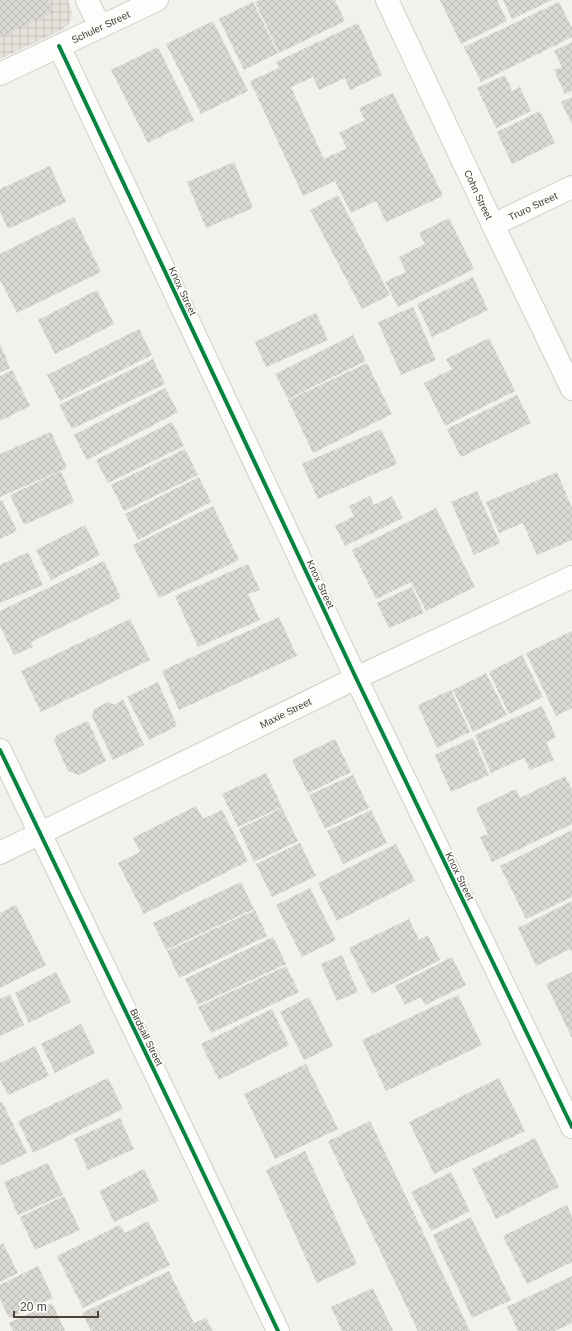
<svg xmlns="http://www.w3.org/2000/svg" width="572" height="1331" font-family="Helvetica,sans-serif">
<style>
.industrial{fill:url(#industrial-grid)}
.building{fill:url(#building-cross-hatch)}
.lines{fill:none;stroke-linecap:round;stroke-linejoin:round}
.minor-casing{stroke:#d0cec9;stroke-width:24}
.minor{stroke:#fdfdfc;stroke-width:22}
.cycleway-casing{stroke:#fff;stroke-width:6}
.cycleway{stroke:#00873e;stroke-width:4}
.labels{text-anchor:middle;stroke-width:3.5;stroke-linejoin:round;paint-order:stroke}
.street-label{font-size:10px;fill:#484337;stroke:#fff}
</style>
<defs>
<pattern id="industrial-grid" width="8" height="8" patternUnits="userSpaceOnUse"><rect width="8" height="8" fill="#e5e2dc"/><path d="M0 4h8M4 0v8" fill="none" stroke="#c6c3bd"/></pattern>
<pattern id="building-cross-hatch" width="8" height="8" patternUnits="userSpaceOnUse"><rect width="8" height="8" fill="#dbd9d3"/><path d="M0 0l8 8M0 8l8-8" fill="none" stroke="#bdbbb6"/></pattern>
</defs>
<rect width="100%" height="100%" fill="#f2f1eb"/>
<!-- industrial -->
<path class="industrial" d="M 0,0 L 68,0 L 72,13 L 70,23 L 62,30 L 0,59 Z"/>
<!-- building -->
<g class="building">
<path d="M 0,0 L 48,0 L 54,12 L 0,38 Z"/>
<path d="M 259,0 L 335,0 L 345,21 L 279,53 L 255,2 Z"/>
<path d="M 440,0 L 497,0 L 507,21 L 461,44 Z"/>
<path d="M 503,0 L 552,0 L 512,19 Z"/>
<path d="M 253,2 L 278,53 L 244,70 L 219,19 Z"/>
<path d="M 559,2 L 572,28 L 572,37 L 481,82 L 464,47 Z"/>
<path d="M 213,21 L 248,91 L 201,114 L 166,44 Z"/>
<path d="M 358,23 L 382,75 L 350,90 L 345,78 L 319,90 L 313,77 L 291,87 L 324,159 L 347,148 L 339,133 L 365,120 L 359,108 L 393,93 L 443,196 L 386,222 L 376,201 L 351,213 L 335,181 L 303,196 L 250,81 L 279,68 L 276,62 Z"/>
<path d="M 572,42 L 572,91 L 565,94 L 554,70 L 562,67 L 554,51 Z"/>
<path d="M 158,47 L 194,120 L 148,143 L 111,70 Z"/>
<path d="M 505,75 L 512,91 L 520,87 L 531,111 L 496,128 L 477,88 Z"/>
<path d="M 572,97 L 572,124 L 561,102 Z"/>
<path d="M 540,111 L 555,143 L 512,164 L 497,132 Z"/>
<path d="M 234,162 L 253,208 L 206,228 L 187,182 Z"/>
<path d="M 50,166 L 66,202 L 8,229 L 0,212 L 0,189 Z"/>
<path d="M 338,195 L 390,295 L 362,309 L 310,210 Z"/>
<path d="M 74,217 L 101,272 L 17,313 L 0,280 L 0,254 Z"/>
<path d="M 449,218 L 474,269 L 398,307 L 385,282 L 406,272 L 399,257 L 425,244 L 419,233 Z"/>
<path d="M 473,277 L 488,310 L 432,337 L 417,304 Z"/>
<path d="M 97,290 L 114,324 L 55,354 L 38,320 Z"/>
<path d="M 413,307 L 436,360 L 401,375 L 378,322 Z"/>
<path d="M 316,313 L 328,340 L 266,367 L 255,342 Z"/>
<path d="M 139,329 L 152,355 L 60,401 L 47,375 Z"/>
<path d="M 353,335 L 366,361 L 288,399 L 275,374 Z"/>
<path d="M 489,338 L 515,391 L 445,426 L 424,383 L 452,369 L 446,359 Z"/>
<path d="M 0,344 L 10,368 L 0,373 Z"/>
<path d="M 153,359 L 165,384 L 72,429 L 59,405 Z"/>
<path d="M 367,363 L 392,414 L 313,453 L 288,400 Z"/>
<path d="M 12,370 L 30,406 L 0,421 L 0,376 Z"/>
<path d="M 165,388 L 178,412 L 87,460 L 74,435 Z"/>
<path d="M 517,395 L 531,423 L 461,457 L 447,429 Z"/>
<path d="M 172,422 L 184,446 L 108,483 L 96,460 Z"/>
<path d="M 381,429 L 397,464 L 318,499 L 302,464 Z"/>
<path d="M 51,432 L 67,468 L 0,497 L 0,454 Z"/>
<path d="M 185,449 L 198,475 L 124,511 L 111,485 Z"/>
<path d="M 61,471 L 74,502 L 24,525 L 10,495 Z"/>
<path d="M 557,472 L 572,508 L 572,540 L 537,555 L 523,523 L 499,533 L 486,502 Z"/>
<path d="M 199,477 L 211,502 L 138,540 L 125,514 Z"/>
<path d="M 477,491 L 500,543 L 474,555 L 451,502 Z"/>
<path d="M 370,496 L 374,505 L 392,496 L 403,518 L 345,546 L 335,526 L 354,516 L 349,506 Z"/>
<path d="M 2,500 L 17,531 L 0,539 L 0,501 Z"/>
<path d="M 213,506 L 239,560 L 159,598 L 133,545 Z"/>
<path d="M 436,508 L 475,587 L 426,611 L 411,582 L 376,599 L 352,550 Z"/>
<path d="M 85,525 L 100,555 L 51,580 L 36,550 Z"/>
<path d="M 28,552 L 43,585 L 0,603 L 0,565 Z"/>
<path d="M 104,561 L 121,598 L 31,642 L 33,647 L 14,655 L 0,626 L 0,611 Z"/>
<path d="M 248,564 L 260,590 L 248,594 L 260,620 L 198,647 L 175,596 Z"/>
<path d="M 412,587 L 424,613 L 389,628 L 377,603 Z"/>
<path d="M 279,617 L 297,656 L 179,710 L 162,671 Z"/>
<path d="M 130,619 L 150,660 L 41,712 L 21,671 Z"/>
<path d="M 572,631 L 572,708 L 556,716 L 526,653 Z"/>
<path d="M 522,655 L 543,697 L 509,714 L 489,672 Z"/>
<path d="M 486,673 L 507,715 L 473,732 L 453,690 Z"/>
<path d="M 158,682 L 177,726 L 149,740 L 127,697 Z"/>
<path d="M 451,690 L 470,732 L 437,748 L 418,705 Z"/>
<path d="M 123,699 L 144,745 L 113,760 L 92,716 L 94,709 L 108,702 L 115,705 Z"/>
<path d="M 542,706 L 556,737 L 546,742 L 554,760 L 530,770 L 524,758 L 491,773 L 475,735 Z"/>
<path d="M 88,721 L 106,761 L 79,775 L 68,771 L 54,740 L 57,735 Z"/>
<path d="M 473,738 L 489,775 L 451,792 L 435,755 Z"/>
<path d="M 335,739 L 351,772 L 308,793 L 292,760 Z"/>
<path d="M 266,773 L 282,807 L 238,827 L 222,794 Z"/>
<path d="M 353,775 L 369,808 L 325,829 L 309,795 Z"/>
<path d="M 565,776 L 572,790 L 572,824 L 492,862 L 480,837 L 488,834 L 476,808 L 516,789 L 520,798 Z"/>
<path d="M 196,806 L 203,819 L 222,810 L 248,861 L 144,914 L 118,863 L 140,852 L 133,838 Z"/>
<path d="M 282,808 L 298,841 L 254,862 L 239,829 Z"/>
<path d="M 371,810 L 387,843 L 343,864 L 327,831 Z"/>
<path d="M 572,830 L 572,897 L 526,919 L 500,866 Z"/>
<path d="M 300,843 L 316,876 L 272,897 L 256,864 Z"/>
<path d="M 396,844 L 415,881 L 337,921 L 318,883 Z"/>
<path d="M 241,882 L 254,909 L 166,950 L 153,923 Z"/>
<path d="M 310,888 L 336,940 L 302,957 L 276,905 Z"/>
<path d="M 572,901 L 572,953 L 570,949 L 536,966 L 518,928 Z"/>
<path d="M 16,905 L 46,965 L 0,988 L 0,913 Z"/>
<path d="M 255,910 L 267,936 L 179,978 L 167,951 Z"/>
<path d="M 409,919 L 419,940 L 428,935 L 440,960 L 372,994 L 349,948 Z"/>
<path d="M 273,937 L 286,964 L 198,1005 L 185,979 Z"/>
<path d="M 342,955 L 358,992 L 337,1001 L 321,964 Z"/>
<path d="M 452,957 L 466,985 L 425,1005 L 421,997 L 405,1005 L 395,986 Z"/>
<path d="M 286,966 L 299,992 L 211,1033 L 198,1007 Z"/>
<path d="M 56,972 L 71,1002 L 29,1023 L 15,993 Z"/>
<path d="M 572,972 L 572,1038 L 546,984 Z"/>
<path d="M 10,994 L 24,1025 L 0,1036 L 0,999 Z"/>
<path d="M 458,995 L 482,1045 L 386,1091 L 362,1040 Z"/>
<path d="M 309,997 L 333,1046 L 304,1060 L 280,1012 Z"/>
<path d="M 272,1009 L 289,1045 L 219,1080 L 201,1044 Z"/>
<path d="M 81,1024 L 95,1053 L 55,1073 L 41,1044 Z"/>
<path d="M 35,1046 L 49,1076 L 8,1095 L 0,1079 L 0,1063 Z"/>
<path d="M 306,1064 L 338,1129 L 275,1159 L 244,1094 Z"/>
<path d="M 108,1078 L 123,1109 L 33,1153 L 18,1121 Z"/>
<path d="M 499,1078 L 525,1131 L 434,1174 L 409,1122 Z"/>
<path d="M 2,1102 L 27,1153 L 0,1166 L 0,1103 Z"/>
<path d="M 120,1118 L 134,1149 L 88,1170 L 74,1139 Z"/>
<path d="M 370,1121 L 470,1331 L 418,1331 L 328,1141 Z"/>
<path d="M 535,1138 L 559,1187 L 496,1219 L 472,1169 Z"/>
<path d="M 305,1151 L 357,1264 L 317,1283 L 266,1170 Z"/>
<path d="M 48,1163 L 63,1195 L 18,1215 L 4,1182 Z"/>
<path d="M 144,1169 L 159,1201 L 114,1222 L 99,1191 Z"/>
<path d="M 451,1172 L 470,1211 L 431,1231 L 411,1192 Z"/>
<path d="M 64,1196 L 80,1230 L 35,1250 L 20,1217 Z"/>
<path d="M 567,1205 L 572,1216 L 572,1262 L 527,1284 L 503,1236 Z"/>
<path d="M 471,1217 L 511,1300 L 472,1318 L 433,1235 Z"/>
<path d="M 148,1221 L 170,1265 L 83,1308 L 57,1256 L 120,1225 L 125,1233 Z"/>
<path d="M 3,1243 L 18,1273 L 0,1282 L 0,1245 Z"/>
<path d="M 38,1266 L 53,1298 L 9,1318 L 0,1299 L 0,1285 Z"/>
<path d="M 169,1271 L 194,1323 L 206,1318 L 213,1331 L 91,1331 L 82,1313 Z"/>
<path d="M 572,1276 L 572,1323 L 555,1331 L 518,1331 L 507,1307 Z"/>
<path d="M 373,1288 L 393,1331 L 342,1331 L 331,1307 Z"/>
<path d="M 52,1303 L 65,1331 L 13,1331 L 9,1323 Z"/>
</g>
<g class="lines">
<defs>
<g id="minor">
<path d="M 87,0 L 100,27"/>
<path id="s1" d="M 387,0 L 493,225 L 572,389"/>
<path d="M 59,46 L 356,678 L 572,1127"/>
<path id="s2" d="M 0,74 L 157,0"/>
<path id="s3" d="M 493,225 L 572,187"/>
<path d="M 0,750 L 186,1137 L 278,1331"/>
<path id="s4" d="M 0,853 L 356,678 L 572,577"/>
</g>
</defs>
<!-- minor casing -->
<use href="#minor" class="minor-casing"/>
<!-- minor -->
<use href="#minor" class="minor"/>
<defs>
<g id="cycleway">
<path d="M 59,46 L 356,678 L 572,1127"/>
<path d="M 0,750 L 186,1137 L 278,1331"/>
</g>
</defs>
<!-- cycleway casing -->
<use href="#cycleway" class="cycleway-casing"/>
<!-- cycleway -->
<use href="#cycleway" class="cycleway"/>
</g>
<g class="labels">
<!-- street labels -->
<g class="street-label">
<text dy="4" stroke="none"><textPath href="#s2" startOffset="111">Schuler Street</textPath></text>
<text dy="4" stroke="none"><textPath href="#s1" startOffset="215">Cohn Street</textPath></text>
<text dy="4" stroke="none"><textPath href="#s3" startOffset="44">Truro Street</textPath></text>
<text transform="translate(183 291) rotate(65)" y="4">Knox Street</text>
<text transform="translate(321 584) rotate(65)" y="4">Knox Street</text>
<text dy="4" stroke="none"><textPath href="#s4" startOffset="318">Maxie Street</textPath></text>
<text transform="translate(460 876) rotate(64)" y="4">Knox Street</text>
<text transform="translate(147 1037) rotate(64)" y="4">Birdsall Street</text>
</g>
</g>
<!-- scale -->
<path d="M14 1311v6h84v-6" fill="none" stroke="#484337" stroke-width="2"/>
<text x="20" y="1311" font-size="12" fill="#484337" stroke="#ffffff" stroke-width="3" paint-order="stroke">20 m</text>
</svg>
